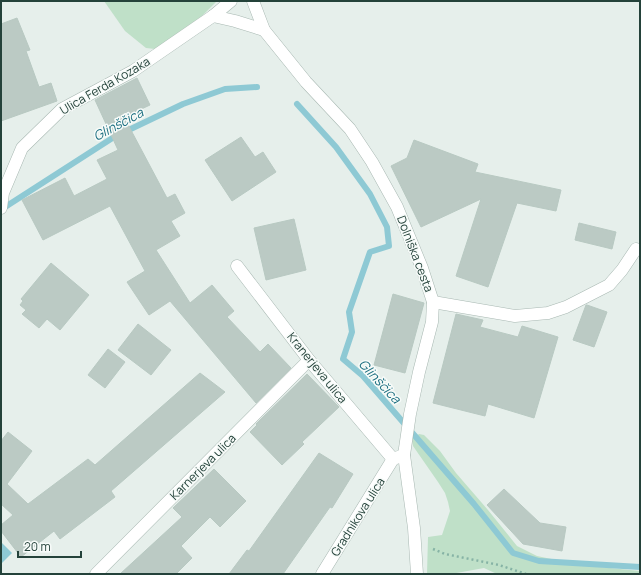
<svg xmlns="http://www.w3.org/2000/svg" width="641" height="575" font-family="Manrope,sans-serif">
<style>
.green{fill:#bfe0c8}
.water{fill:#8ec9d4}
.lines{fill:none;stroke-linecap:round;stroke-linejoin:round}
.stream{stroke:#8ec9d4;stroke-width:6}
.building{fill:#bbcac4;stroke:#b8c9c2}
.minor-casing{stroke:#a8b8b2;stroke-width:13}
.path{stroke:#86b3a5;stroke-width:2.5;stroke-dasharray:2 3;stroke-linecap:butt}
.minor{stroke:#fff;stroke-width:12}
.labels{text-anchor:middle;stroke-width:3;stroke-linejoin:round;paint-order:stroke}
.street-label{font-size:12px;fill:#24423a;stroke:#f7fbf9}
.water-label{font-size:13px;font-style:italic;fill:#1c6f80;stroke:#f7fbf9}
</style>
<rect width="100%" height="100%" fill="#e6efeb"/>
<!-- green -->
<g class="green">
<path d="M 104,1 L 217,1 L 202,16 L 155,49 L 146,48 L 125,31 Z"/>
<path d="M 419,434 L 424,435 L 440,451 L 456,473 L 488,510 L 517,546 L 537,556 L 580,565 L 640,571 L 640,574 L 497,574 L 484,568 L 451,574 L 427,574 L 428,537 L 442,535 L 450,511 L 448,502 L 445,493 L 438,482 L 413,446 L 412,439 Z"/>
</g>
<!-- water -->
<path class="water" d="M 1,542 L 12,553 L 2,563 L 1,562 Z"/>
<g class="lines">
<!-- stream -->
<g class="stream">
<path d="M 297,104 L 336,147 L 370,194 L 387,227 L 389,246 L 370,252 L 349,312 L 352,332 L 343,359 L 363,376 L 474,504 L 513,553 L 539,561 L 640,567"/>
<path d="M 2,209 L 114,137 L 183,104 L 225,89 L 257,87"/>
</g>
</g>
<!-- building -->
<g class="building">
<path d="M 17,18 L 30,50 L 26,51 L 39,87 L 51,83 L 57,101 L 1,121 L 1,24 Z"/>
<path d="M 137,78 L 150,105 L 124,117 L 167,198 L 175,194 L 185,213 L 171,221 L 180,236 L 156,250 L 190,303 L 212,285 L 234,311 L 227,317 L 260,352 L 268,344 L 291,368 L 256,403 L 170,301 L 149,315 L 127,282 L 145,271 L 110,206 L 43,240 L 22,200 L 65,178 L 74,196 L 107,179 L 97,160 L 118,150 L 95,100 Z"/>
<path d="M 241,137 L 255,157 L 263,152 L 276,172 L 232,201 L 205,160 Z"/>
<path d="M 414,140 L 478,164 L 475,172 L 561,190 L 556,211 L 517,203 L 488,287 L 456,276 L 481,199 L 421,227 L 391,166 L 407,158 Z"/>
<path d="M 294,219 L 306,270 L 266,280 L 254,228 Z"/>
<path d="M 579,223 L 616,232 L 612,249 L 575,240 Z"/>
<path d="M 51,263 L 89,295 L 60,330 L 47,319 L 39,328 L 22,314 L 26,310 L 20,305 L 23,301 L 21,299 Z"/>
<path d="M 393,294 L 424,303 L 405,373 L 374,365 Z"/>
<path d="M 586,305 L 587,305 L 607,312 L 594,347 L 573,340 Z"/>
<path d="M 456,314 L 483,320 L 480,327 L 518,337 L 522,326 L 558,337 L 534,418 L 488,404 L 485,416 L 433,403 Z"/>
<path d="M 138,324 L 171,350 L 151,375 L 118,350 Z"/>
<path d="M 108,349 L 125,362 L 105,388 L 88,375 Z"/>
<path d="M 200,373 L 225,392 L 111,491 L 115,497 L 60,539 L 54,531 L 21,557 L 1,531 L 1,525 L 13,515 L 1,504 L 1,441 L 8,432 L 32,451 L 7,484 L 28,504 L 88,459 L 95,465 Z"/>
<path d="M 307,374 L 339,407 L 302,442 L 304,444 L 282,465 L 250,432 L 257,425 L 256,424 Z"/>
<path d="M 319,453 L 353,474 L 332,508 L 330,507 L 283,574 L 229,574 L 247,550 L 249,551 Z"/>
<path d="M 214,469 L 246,501 L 220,527 L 210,517 L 181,546 L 192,558 L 176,574 L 120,574 L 182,517 L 173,508 Z"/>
<path d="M 504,489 L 540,523 L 566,527 L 562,551 L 523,544 L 487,505 Z"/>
</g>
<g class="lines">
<defs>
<g id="minor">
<path d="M 253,1 L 264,30 L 306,82 L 350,129 L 372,162 L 397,207 L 422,268 L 433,302 L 432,322 L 419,372 L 410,414 L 404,455 L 414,528 L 417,574"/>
<path d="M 213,16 L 235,21 L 264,30"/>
<path d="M 1,208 L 3,193 L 22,148 L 62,109 L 133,71 L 213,16 L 231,1"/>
<path d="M 237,266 L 309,360 L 393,459 L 404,455"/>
<path d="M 433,302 L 515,316 L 548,313 L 566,307 L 609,285 L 622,270 L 636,249"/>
<path d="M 96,574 L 309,360"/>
<path d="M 322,574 L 393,459"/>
</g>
</defs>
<!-- minor casing -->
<use href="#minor" class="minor-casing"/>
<!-- path -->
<path class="path" d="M 433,549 L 445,554 L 499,565 L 526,574"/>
<!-- minor -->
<use href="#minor" class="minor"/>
</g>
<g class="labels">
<!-- street labels -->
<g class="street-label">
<text transform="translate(105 86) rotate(-30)" y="4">Ulica Ferda Kozaka</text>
<text transform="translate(415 254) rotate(69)" y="4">Dolniška cesta</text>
<text transform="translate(317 368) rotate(51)" y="4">Kranerjeva ulica</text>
<text transform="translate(203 467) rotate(-45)" y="4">Karnerjeva ulica</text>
<text transform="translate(358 517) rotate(-58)" y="4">Gradnikova ulica</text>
</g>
<!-- water labels -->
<g class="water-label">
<text transform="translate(118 124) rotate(-28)" y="5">Glinščica</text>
<text transform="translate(380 381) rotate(47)" y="5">Glinščica</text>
</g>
</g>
<!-- border -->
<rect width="641" height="575" fill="none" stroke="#24423a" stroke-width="4"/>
<!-- scale -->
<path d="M18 551v6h63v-6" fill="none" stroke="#24423a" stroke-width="2"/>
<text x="24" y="551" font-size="12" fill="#24423a" stroke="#f7fbf9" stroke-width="3" paint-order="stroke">20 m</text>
</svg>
